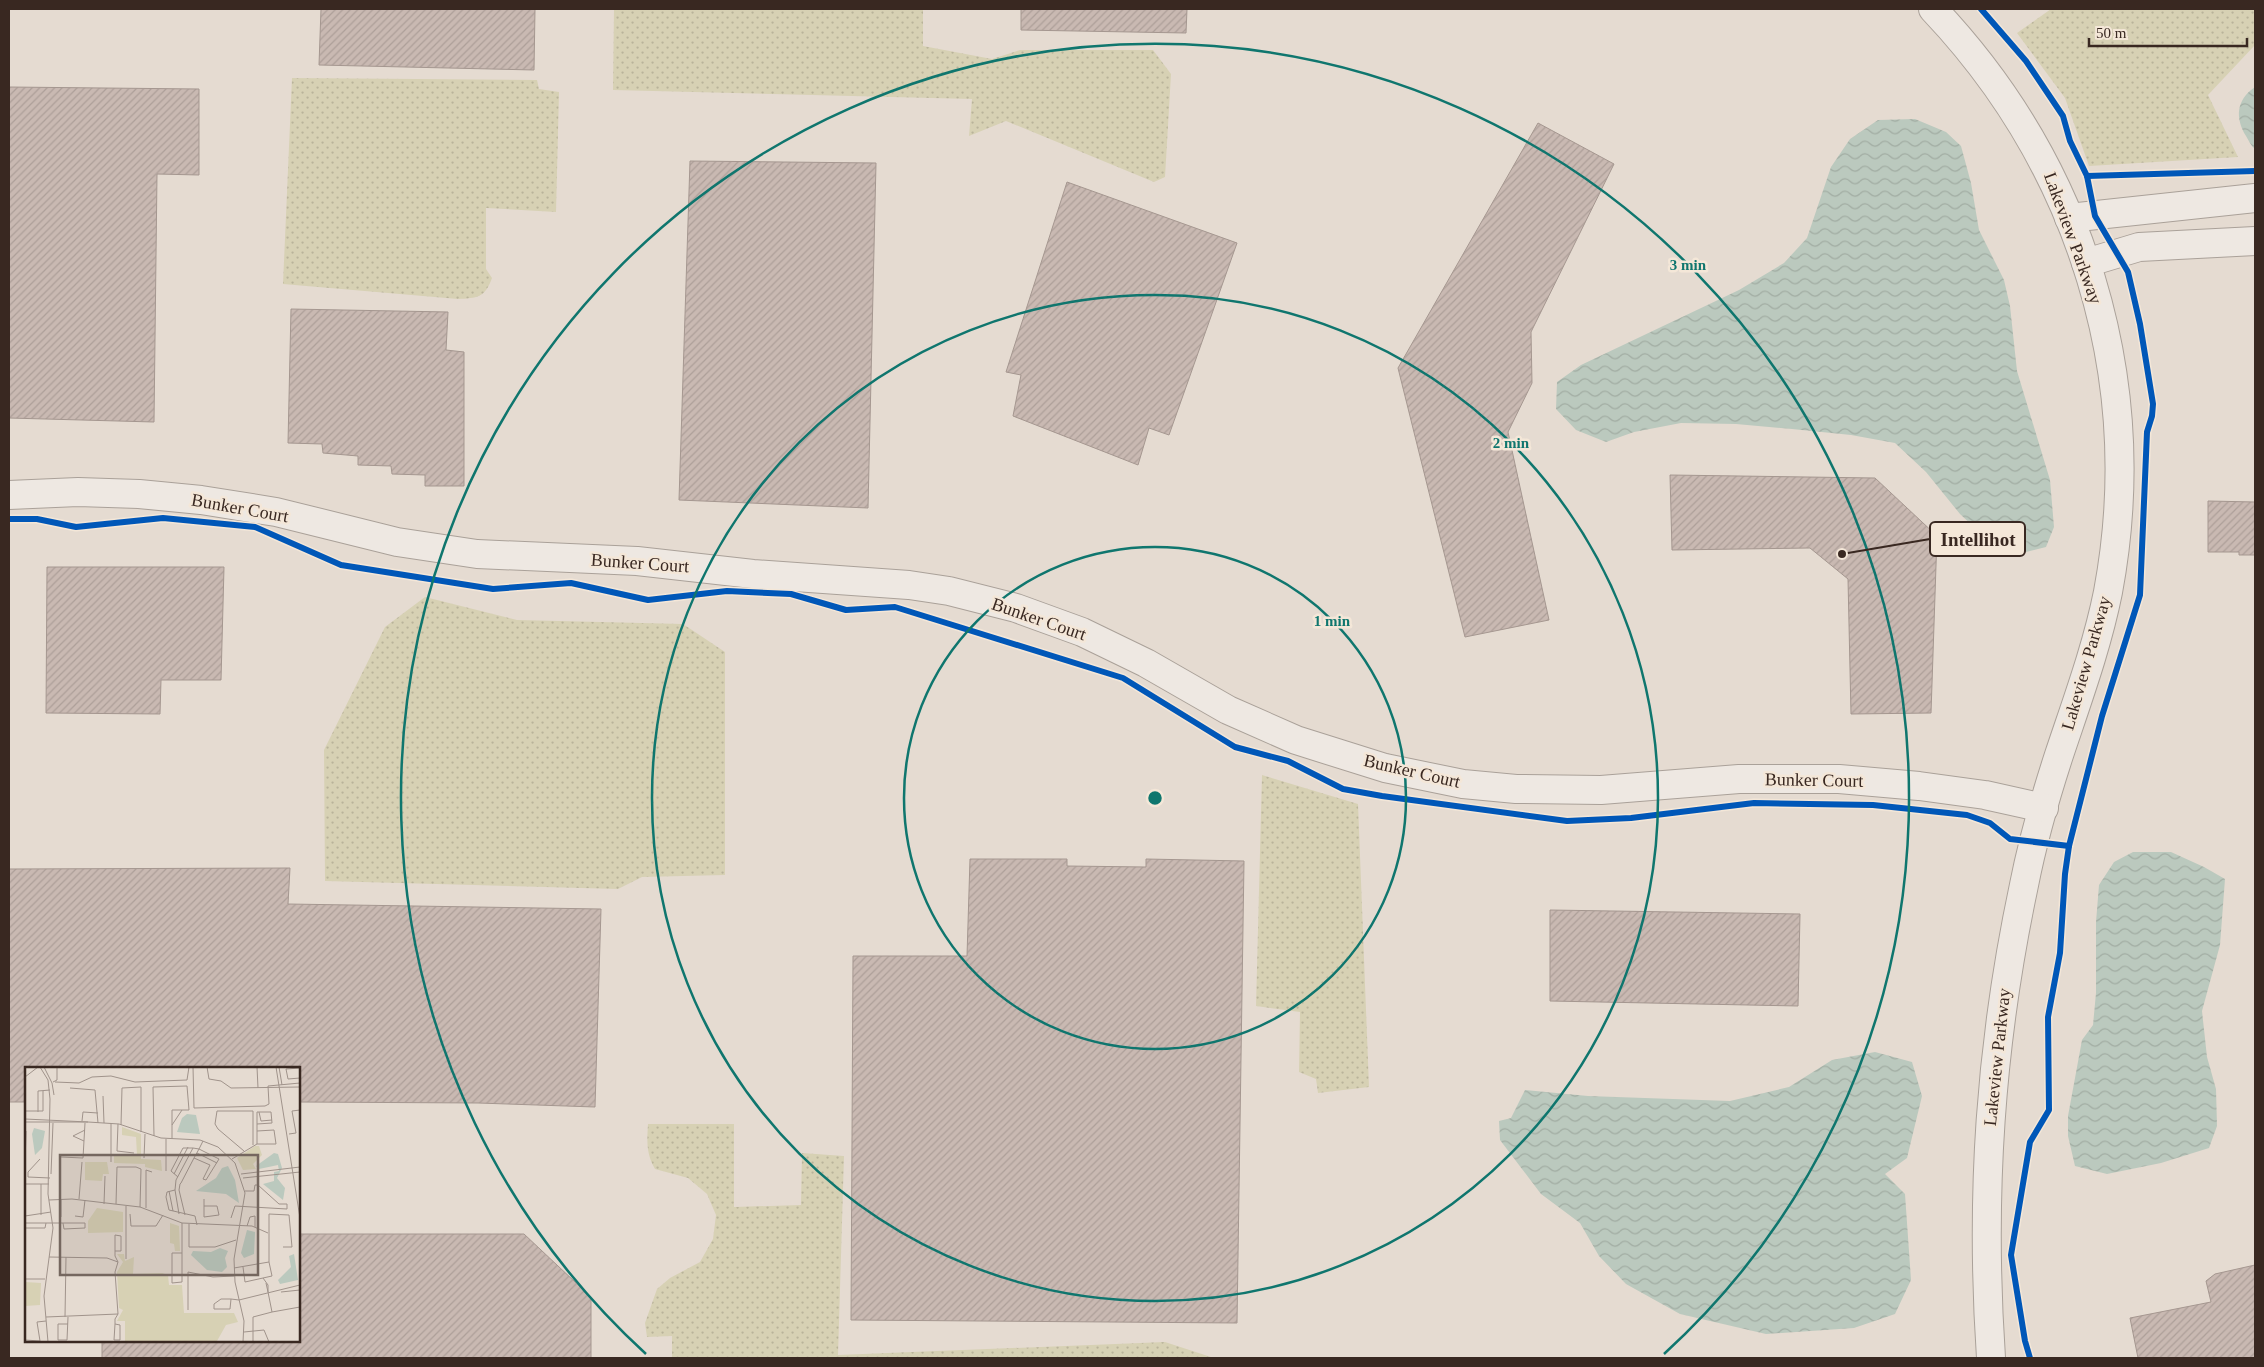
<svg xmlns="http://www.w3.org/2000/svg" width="2264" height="1367" font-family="'Times New Roman',serif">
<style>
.grass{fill:url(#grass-dots)}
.water{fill:url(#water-waves)}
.building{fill:url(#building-hatch);stroke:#a59790}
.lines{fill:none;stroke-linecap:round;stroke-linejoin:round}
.minor-casing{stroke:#aaa199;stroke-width:30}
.minor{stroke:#eee8e2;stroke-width:28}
.cycleway-casing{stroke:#f4e7d8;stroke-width:9}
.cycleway{stroke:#0057b8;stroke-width:6}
.ring{fill:none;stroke:#0f766e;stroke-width:2.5}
.labels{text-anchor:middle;stroke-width:5;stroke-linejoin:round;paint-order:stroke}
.street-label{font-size:18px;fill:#392821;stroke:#f4e7d8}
.inset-road{fill:none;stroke:#a0938b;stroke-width:1}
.view{fill:#75675f;fill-opacity:0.15;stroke:#75675f;stroke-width:2.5}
.inset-edge{fill:none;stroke:#392821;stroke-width:2.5}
.centre{fill:#0f766e;stroke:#f4e7d8;stroke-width:2.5}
.ring-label{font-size:15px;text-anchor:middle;font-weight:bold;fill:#0f766e;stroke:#f4e7d8;stroke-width:5;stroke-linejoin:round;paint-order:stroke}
.leader{fill:none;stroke:#392821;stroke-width:2}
.callout-dot{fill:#392821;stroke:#f4e7d8;stroke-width:2}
.callout{fill:#f4e7d8;stroke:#392821;stroke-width:2}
.callout-label{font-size:19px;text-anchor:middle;font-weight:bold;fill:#392821}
</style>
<defs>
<pattern id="grass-dots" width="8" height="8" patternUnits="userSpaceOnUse" patternTransform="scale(1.25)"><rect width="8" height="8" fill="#d7d1b4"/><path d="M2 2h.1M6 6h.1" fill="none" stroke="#b9b39a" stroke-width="1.8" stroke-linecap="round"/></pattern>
<pattern id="water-waves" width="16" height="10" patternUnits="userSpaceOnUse" patternTransform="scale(1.25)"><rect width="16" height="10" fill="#bbc9be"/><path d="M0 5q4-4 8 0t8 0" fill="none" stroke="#a2ada3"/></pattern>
<pattern id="building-hatch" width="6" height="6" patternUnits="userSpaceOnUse" patternTransform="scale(1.25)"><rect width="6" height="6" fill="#c9b9b2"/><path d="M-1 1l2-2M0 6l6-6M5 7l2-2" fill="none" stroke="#ad9f99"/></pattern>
</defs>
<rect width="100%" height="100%" fill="#e5dbd1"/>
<!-- grass -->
<g class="grass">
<path d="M 614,9 L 923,9 L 923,46 L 992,59 L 1020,50 L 1153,50 L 1171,74 L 1165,177 L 1154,182 L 1006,121 L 969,136 L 972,99 L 613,90 Z"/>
<path d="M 2051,9 L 2255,9 L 2255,45 L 2208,95 L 2238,157 L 2089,166 L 2065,98 L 2017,33 Z"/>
<path d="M 292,78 L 537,80 L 539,89 L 559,92 L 556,212 L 486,208 L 486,269 L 492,278 C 485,298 477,298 458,299 L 283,284 Z"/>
<path d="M 425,597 L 517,620 L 683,624 L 725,652 L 725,875 L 642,877 L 618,889 L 325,881 L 324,750 L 385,627 Z"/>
<path d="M 1262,775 L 1358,804 L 1369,1087 L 1318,1093 L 1316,1079 L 1299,1072 L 1300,1012 L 1256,1006 Z"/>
<path d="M 648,1124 L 734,1124 L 734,1207 L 801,1205 L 802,1153 L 844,1156 L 838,1355 L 1165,1342 L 1214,1358 L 672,1358 L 672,1336 L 647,1337 L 645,1323 L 657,1289 L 670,1278 L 700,1262 L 713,1239 L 716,1215 L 707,1194 L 688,1178 L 655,1169 C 646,1153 647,1141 648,1124 Z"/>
</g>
<!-- water -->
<g class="water">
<path d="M 2255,87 L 2255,149 C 2251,146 2249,141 2246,136 C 2235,118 2236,100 2255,87 Z"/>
<path d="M 1915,119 L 1946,132 L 1961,146 L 1971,183 L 1979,230 L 2004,280 L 2010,306 L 2017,371 L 2050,480 L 2054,527 L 2046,547 L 2018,554 L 1992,544 L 1960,514 L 1926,472 L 1895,443 L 1851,435 L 1792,429 L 1736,424 L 1681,423 L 1634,432 L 1606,442 L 1576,430 L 1556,409 L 1557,382 L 1581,365 L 1739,290 L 1784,263 L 1807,238 L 1831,167 L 1850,139 L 1878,120 Z"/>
<path d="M 2133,852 L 2171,852 L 2204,867 L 2225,879 L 2220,945 L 2202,1011 L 2207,1057 L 2216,1089 L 2217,1126 L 2209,1148 L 2161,1163 L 2107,1174 L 2075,1166 L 2068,1136 L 2068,1116 L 2082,1040 L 2093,1025 L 2096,993 L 2096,922 L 2099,885 L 2114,862 Z"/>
<path d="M 1875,1052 L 1912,1062 L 1922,1096 L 1907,1158 L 1885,1174 L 1905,1194 L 1911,1280 L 1895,1314 L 1854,1328 L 1766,1334 L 1680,1314 L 1626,1284 L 1599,1256 L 1580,1223 L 1541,1194 L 1500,1140 L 1499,1121 L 1511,1118 L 1525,1090 L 1588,1096 L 1730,1101 L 1789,1087 L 1832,1060 Z"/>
</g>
<!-- building -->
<g class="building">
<path d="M 321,9 L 535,9 L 534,70 L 319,65 Z"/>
<path d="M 1021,9 L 1187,9 L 1186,33 L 1021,30 Z"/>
<path d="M 9,87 L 199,89 L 199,175 L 157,174 L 154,422 L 9,418 Z"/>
<path d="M 1538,123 L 1614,164 L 1531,332 L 1532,383 L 1508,432 L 1549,620 L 1465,637 L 1398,368 Z"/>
<path d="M 690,161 L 876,163 L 868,508 L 679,500 Z"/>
<path d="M 1067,182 L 1237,243 L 1169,435 L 1149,428 L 1138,465 L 1013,416 L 1021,375 L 1006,372 Z"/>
<path d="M 291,309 L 448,312 L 446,350 L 464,352 L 464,486 L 425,486 L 425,475 L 392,474 L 391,466 L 358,465 L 358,456 L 323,453 L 322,444 L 288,443 Z"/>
<path d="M 1670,475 L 1875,478 L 1937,536 L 1931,713 L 1851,714 L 1848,579 L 1810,548 L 1672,550 Z"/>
<path d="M 2208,501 L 2255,502 L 2255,555 L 2239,555 L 2239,552 L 2208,552 Z"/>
<path d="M 47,567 L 224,567 L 221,680 L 161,680 L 160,714 L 46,713 Z"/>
<path d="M 970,859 L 1067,859 L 1067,866 L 1146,867 L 1146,859 L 1244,861 L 1237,1323 L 851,1320 L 853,956 L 967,956 Z"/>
<path d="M 290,868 L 288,904 L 601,909 L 595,1107 L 478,1103 L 299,1102 L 299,1068 L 26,1068 L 26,1102 L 9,1102 L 9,869 Z"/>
<path d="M 1550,910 L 1800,914 L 1798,1006 L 1550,1001 Z"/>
<path d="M 299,1234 L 524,1234 L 591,1297 L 591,1358 L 102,1358 L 102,1341 L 299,1341 Z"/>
<path d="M 2255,1265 L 2255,1358 L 2138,1358 L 2130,1318 L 2211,1302 L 2206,1281 L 2215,1274 Z"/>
</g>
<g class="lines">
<defs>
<g id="minor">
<path d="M 1933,9 C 2081,165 2148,378 2108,592 C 2097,647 2077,701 2059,755 C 2046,795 2032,844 2024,885 C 1990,1045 1980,1196 1991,1358"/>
<path d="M 2069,218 L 2255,198"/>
<path d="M 2086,263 L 2139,247 L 2255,241"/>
<path d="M 9,495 L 78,492 L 139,494 L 201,500 L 276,512 L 397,542 L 477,554 L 637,561 L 753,574 L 909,585 L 949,591 L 1016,608 L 1082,632 L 1146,663 L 1228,710 L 1296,740 L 1385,768 L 1463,784 L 1516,789 L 1601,790 L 1739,779 L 1839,779 L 1919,786 L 1985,795 L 2044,808"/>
</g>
</defs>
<!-- minor casing -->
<use href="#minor" class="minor-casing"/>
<!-- minor -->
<use href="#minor" class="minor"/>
<defs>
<g id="cycleway">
<path d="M 1981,9 L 2026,61 L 2063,116 L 2070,141 L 2087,176 L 2095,216 L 2128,272 L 2140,324 L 2153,404 L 2152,416 L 2147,432 L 2140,595 L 2102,716 L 2069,846 L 2065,874 L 2060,953 L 2048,1017 L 2049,1110 L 2030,1142 L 2011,1255 L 2025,1341 L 2030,1358"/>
<path d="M 2087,176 L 2255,171"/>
<path d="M 9,519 L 37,519 L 76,527 L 163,518 L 255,527 L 341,565 L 493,589 L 571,583 L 648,600 L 727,591 L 791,594 L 846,610 L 895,607 L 1123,678 L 1235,747 L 1288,761 L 1343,789 L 1382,796 L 1567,821 L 1631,818 L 1754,803 L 1873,805 L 1967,815 L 1990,823 L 2010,839 L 2069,846"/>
</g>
</defs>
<!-- cycleway casing -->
<use href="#cycleway" class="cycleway-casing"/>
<!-- cycleway -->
<use href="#cycleway" class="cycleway"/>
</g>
<!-- distance rings -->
<g class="ring">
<circle cx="1155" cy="798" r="251"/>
<circle cx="1155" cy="798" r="503"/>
<path d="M646 1354A754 754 0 1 1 1664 1354"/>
</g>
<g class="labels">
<!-- street labels -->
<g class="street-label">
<text transform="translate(2073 238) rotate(70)" y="6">Lakeview Parkway</text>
<text transform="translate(240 508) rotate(10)" y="6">Bunker Court</text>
<text transform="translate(640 563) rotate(4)" y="6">Bunker Court</text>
<text transform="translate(1039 619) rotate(19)" y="6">Bunker Court</text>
<text transform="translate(2086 663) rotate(-74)" y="6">Lakeview Parkway</text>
<text transform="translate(1412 771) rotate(13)" y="6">Bunker Court</text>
<text transform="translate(1814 780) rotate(1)" y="6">Bunker Court</text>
<text transform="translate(1997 1057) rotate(-84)" y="6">Lakeview Parkway</text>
</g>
</g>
<!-- overview -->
<g transform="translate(25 1067)">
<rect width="275" height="275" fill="#e5dbd1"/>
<path d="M 97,60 L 116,67 L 116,92 L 136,93 L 137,104 L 120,100 L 120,97 L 89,96 L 89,89 L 112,88 L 111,70 L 97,68 ZM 230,79 L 234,79 L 237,88 L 228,97 L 231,102 L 218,103 L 212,91 ZM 60,95 L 82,95 L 84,107 L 78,107 L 77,114 L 60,113 ZM 72,141 L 98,145 L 98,165 L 63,166 L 63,154 ZM 145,156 L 154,159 L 155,184 L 150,184 L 149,177 L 145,176 ZM 92,187 L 99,187 L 100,194 L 109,190 L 108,207 L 137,206 L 143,208 L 144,218 L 157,218 L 159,246 L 209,246 L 213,255 L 201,258 L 192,274 L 100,275 L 100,254 L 92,254 L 98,243 L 94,241 L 92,205 L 98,195 ZM 0,215 L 16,216 L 15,238 L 0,239 Z" fill="#d7d1b4"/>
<path d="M 162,47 L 171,48 L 175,67 L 152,65 L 157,51 ZM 9,61 L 20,64 L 17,81 L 10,88 L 7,67 ZM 249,86 L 253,87 L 257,101 L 252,111 L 260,121 L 258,133 L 238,117 L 249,114 L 249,105 L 254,104 L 253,98 L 234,102 L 231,99 ZM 203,99 L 210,113 L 214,136 L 201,127 L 171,124 L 191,111 L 197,101 ZM 222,163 L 230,165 L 229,187 L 219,191 L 216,186 ZM 195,181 L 203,184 L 200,191 L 202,200 L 197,205 L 182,203 L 166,188 L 168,184 L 186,185 ZM 269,187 L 273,213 L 255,217 L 253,213 L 266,200 L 264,189 Z" fill="#bbc9be"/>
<path class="inset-road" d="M 15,0 L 23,13 L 25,32 L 23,127 L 28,161 L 19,229 L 23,275M 19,0 L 27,16 L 29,28M 168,0 L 169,41 L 240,39 L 244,37 L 243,19M 182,0 L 184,12 L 196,14 L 206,21 L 275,20M 232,0 L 233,21M 251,0 L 275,151M 254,0 L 257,18M 275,1 L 261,2 L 263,12 L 275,11M 0,10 L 13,0M 28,15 L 32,13 L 32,0M 30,15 L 54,16 L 67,10 L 86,9 L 110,15 L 162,13 L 164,0M 243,19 L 275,16M 45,21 L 70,23 L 73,56M 78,29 L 79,56M 0,44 L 18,44 L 18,24M 13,45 L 13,24 L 25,23M 234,45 L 236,54 L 247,53M 0,52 L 63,55 L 0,55M 57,54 L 58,45 L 73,46M 63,55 L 94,57 L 136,71 L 175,73 L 193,80 L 210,96 L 220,126 L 209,192 L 210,215 L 219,254 L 218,275M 93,57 L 92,84 L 109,86M 96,58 L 97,21 L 116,20 L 116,65M 147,58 L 157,43M 232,64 L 249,63 L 251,77 L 232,77M 264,67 L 271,66 L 267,44 L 275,43M 129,69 L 128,20 L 162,19 L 164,43 L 147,43 L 147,72M 59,74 L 48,69 L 60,63M 219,84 L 193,62 L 190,57 L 192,44 L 228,44 L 228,78M 172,86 L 192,96M 36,90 L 58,91 L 60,56M 119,91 L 120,67M 15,92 L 3,105 L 3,110 L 25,111M 207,92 L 232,77 L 232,45 L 246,45 L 247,56 L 232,57M 86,95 L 86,56M 0,98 L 1,64M 141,104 L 141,72M 275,106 L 275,122M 26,107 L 28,56M 149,107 L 163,80M 216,107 L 275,100M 153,110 L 146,104 L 158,81 L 168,81M 218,111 L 275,105M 0,117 L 24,117M 150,123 L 154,147M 154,123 L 155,117 L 156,116 L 169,91 L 174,82 L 194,92 L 181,113 L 178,112 L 185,98 L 169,91M 154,123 L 160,148M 144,124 L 148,144M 54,132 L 57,95M 179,132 L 179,150M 24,133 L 47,132 L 115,140 L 157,156 L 227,159 L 243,166M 79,137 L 80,109M 91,137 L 92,100 L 111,100 L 116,102 L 115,140M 101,139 L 101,192M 121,141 L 121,103 L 127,105M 105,147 L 106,159 L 131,159 L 138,148M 16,148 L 16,117M 0,149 L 26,145M 50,149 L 58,150 L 60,133M 36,150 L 36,132M 179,150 L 194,148 L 192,139 L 179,139M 206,151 L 210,139 L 262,142 L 262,137 L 254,137 L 233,118 L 230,118 L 229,124 L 220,124M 0,156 L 60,156 L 60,161 L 39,162 L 38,156M 164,157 L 164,180 L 190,180 L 211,173M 172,158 L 170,149 L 144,143 L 141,130 L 142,125 L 150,123 L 151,113 L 168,81 L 174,82 L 178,74M 222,159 L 225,150 L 230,149 L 230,160M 0,161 L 20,161 L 21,156M 157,186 L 147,186 L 147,216 L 157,215 L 157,156M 24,190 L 82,191 L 93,195M 244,195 L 244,147 L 264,148 L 267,180 L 258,180M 218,200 L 220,215 L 238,211M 209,201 L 244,195 L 247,209 L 238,211 L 243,218 L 243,225 L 241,216M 0,212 L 20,212M 243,225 L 247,245 L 275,240M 256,225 L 275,223M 206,232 L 205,242 L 189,242 L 189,237 L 196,232 L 206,232 L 214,233 L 275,218M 163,243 L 163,205 L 188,210 L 209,209M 21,250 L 93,247M 40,250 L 41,190M 43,257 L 33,257 L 33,273 L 42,273 L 43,250M 90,257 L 95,258 L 95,273 L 89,273 L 90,257 L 90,252 L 93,247 L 90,205 L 93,195 L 90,189 L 90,168 L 96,169 L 96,184 L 90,184M 219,265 L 239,263 L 244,275M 0,273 L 15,274 L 12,255 L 21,254M 228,275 L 228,250 L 247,245"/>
<path class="view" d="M 35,88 L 233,88 L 233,208 L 35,208 Z"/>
<rect width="275" height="275" class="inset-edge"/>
</g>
<circle cx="1155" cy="798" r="8" class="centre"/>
<g class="ring-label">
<text x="1688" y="270">3 min</text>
<text x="1511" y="448">2 min</text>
<text x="1332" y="626">1 min</text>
</g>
<!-- callouts -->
<path class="leader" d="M1842 554L1930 539"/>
<circle class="callout-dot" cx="1842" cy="554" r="5"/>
<rect class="callout" x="1930" y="522" width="95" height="34" rx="5"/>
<g class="callout-label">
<text x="1978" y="546">Intellihot</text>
</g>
<!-- border -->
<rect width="2264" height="1367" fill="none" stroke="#392821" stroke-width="20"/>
<!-- scale -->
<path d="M2089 38v8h158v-8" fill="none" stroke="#392821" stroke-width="2.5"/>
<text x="2096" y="38" font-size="15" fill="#392821" stroke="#f4e7d8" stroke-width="4" paint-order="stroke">50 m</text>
</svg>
